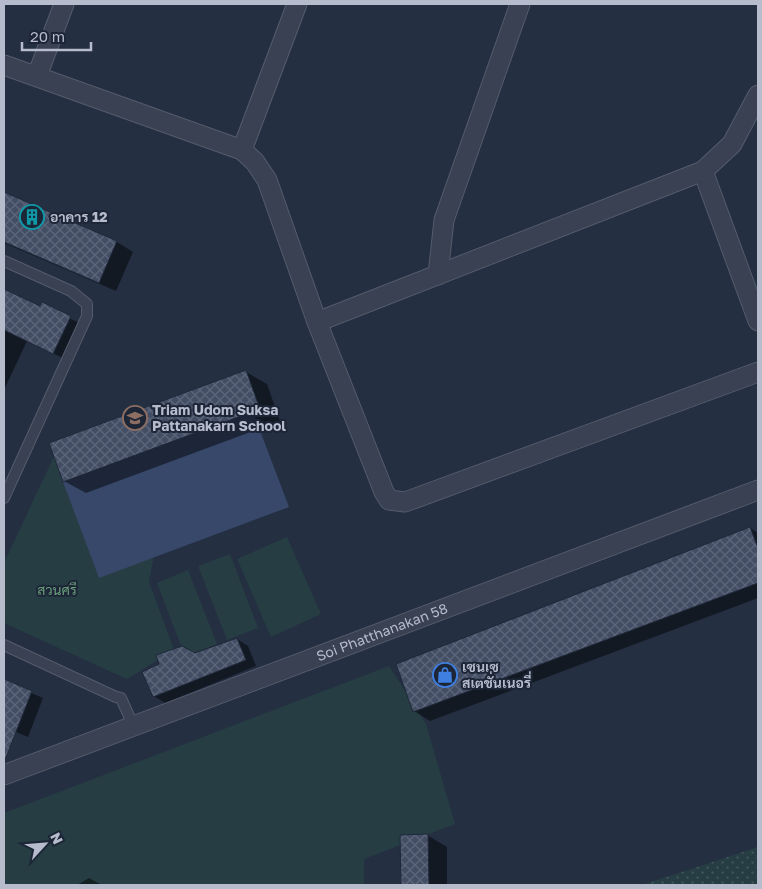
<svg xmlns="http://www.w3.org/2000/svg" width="762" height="889" font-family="'Golos Text',Sarabun,sans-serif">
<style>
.grass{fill:url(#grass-dots)}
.green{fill:#263e43}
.water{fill:#37486a}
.shadow{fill:#0007}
.building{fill:url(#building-cross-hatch);stroke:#1f2839}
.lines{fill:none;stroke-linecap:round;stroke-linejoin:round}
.service-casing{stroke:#545c6c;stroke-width:12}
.minor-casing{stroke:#545c6c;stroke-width:21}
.service{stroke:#394152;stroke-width:10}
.minor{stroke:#394152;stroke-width:19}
.labels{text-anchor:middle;stroke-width:4;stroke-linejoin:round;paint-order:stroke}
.poi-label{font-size:14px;font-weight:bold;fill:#b6bccc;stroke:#1d2637;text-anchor:start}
.park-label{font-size:14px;fill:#6b9e7b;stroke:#1d2637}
.street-label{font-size:14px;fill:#b6bccc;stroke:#1d2637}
</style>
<defs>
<pattern id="grass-dots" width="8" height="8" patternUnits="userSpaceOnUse" patternTransform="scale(1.25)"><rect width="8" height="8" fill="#263e43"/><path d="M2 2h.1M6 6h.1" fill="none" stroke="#43585d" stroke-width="1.8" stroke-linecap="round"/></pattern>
<pattern id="building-cross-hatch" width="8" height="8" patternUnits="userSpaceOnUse" patternTransform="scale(1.25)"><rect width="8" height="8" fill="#434e65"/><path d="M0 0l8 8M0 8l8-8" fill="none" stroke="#5c667a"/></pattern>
</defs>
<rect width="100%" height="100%" fill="#242f42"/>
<!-- grass -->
<path class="grass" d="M 758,847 L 758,885 L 642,885 Z"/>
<!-- green -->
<g class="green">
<path d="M 57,450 L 154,555 L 149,582 L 174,650 L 127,679 L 4,623 L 4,563 Z"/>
<path d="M 287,537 L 321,614 L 271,637 L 237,559 Z"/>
<path d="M 230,554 L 258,628 L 227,640 L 198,566 Z"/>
<path d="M 188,570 L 217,644 L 185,656 L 157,583 Z"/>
<path d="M 389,666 L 426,724 L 455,824 L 364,859 L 364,885 L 4,885 L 4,813 Z"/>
</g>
<!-- water -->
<path class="water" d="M 253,412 L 289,507 L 99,578 L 63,482 Z"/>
<!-- shadow -->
<g class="shadow">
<path d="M 4,194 L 117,242 L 133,252 L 116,291 L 4,243 Z"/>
<path d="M 4,290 L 80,323 L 63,358 L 27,341 L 4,390 Z"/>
<path d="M 246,372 L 267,384 L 280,421 L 86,493 L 64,481 Z"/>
<path d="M 750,528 L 758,533 L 758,598 L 430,721 L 414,711 Z"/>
<path d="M 237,639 L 248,646 L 256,666 L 165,703 L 154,696 L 195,654 Z"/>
<path d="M 4,681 L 43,698 L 28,737 L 4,727 Z"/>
<path d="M 427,835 L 447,847 L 447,885 L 402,885 L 401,836 Z"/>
<path d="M 89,878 L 100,884 L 101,885 L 77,885 Z"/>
</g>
<!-- building -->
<g class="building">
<path d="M 4,192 L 117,241 L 99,283 L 4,242 Z"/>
<path d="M 4,289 L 40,306 L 42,302 L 71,316 L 53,354 L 4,330 Z"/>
<path d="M 246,370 L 260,409 L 63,482 L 49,443 Z"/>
<path d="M 750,527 L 758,548 L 758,583 L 413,712 L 396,664 Z"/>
<path d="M 237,638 L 246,660 L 153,697 L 142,672 L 159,664 L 156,655 L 182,646 L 195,653 Z"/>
<path d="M 4,679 L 32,691 L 5,760 L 4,760 Z"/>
<path d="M 428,834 L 429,885 L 401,885 L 400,835 Z"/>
</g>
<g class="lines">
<defs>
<g id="service">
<path d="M 4,261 L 71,291 L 87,304 L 87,316 L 4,498"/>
<path d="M 4,645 L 116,697 L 121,698 L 133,725"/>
</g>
<g id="minor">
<path d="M 4,65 L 242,150 L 255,162 L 267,180 L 317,322 L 384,492 L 389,500 L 405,502 L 758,372"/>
<path d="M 37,76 L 64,4"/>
<path d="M 758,95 L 732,144 L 703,171 L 758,321"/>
<path d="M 242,150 L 297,4"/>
<path d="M 438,275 L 444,220 L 520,4"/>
<path d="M 317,322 L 703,171"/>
<path id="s1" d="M 4,775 L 758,490"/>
</g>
</defs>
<!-- service casing -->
<use href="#service" class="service-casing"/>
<!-- minor casing -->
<use href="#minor" class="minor-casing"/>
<!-- service -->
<use href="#service" class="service"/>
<!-- minor -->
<use href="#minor" class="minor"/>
</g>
<!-- icons -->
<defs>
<symbol id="building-ring" viewBox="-11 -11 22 22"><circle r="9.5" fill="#1d2637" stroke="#0f9aa8" stroke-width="1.5"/><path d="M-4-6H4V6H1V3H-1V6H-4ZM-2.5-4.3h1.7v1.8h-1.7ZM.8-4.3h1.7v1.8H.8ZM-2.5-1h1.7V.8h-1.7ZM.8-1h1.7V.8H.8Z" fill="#0f9aa8"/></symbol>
<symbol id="school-ring" viewBox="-11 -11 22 22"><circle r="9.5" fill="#1d2637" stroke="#8d6e63" stroke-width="1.5"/><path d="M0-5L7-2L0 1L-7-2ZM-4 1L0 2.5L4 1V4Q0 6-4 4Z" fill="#8d6e63"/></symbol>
<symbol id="shop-ring" viewBox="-11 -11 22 22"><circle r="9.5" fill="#1d2637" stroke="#3f7fe0" stroke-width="1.5"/><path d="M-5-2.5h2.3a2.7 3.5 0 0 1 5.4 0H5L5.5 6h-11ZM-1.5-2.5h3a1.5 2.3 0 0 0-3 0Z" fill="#3f7fe0"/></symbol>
</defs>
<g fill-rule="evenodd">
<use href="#building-ring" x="18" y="203" width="28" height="28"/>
<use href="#school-ring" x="121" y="404" width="28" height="28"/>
<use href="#shop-ring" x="431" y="661" width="28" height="28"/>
</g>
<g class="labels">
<!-- poi labels -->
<g class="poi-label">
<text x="50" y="222">อาคาร 12</text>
<text x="152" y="415">Triam Udom Suksa<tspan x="152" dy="16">Pattanakarn School</tspan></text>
<text x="462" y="672">เซนเซ<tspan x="462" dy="16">สเตชั่นเนอรี่</tspan></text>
</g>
<!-- park labels -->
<g class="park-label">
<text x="57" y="595">สวนศรี</text>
</g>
<!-- street labels -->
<g class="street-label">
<text dy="5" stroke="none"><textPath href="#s1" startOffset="404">Soi Phatthanakan 58</textPath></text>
</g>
</g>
<!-- border -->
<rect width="762" height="889" fill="none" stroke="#b6bccc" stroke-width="10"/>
<!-- north arrow -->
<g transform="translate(45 844) rotate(64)" stroke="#1d2637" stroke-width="4" paint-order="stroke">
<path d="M0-4L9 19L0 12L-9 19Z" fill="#b6bccc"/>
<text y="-8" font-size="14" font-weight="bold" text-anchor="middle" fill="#b6bccc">N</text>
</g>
<!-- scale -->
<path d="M22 42v8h69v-8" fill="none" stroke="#b6bccc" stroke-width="2.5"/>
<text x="30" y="42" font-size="15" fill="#b6bccc" stroke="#1d2637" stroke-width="4" paint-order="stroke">20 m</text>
</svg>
